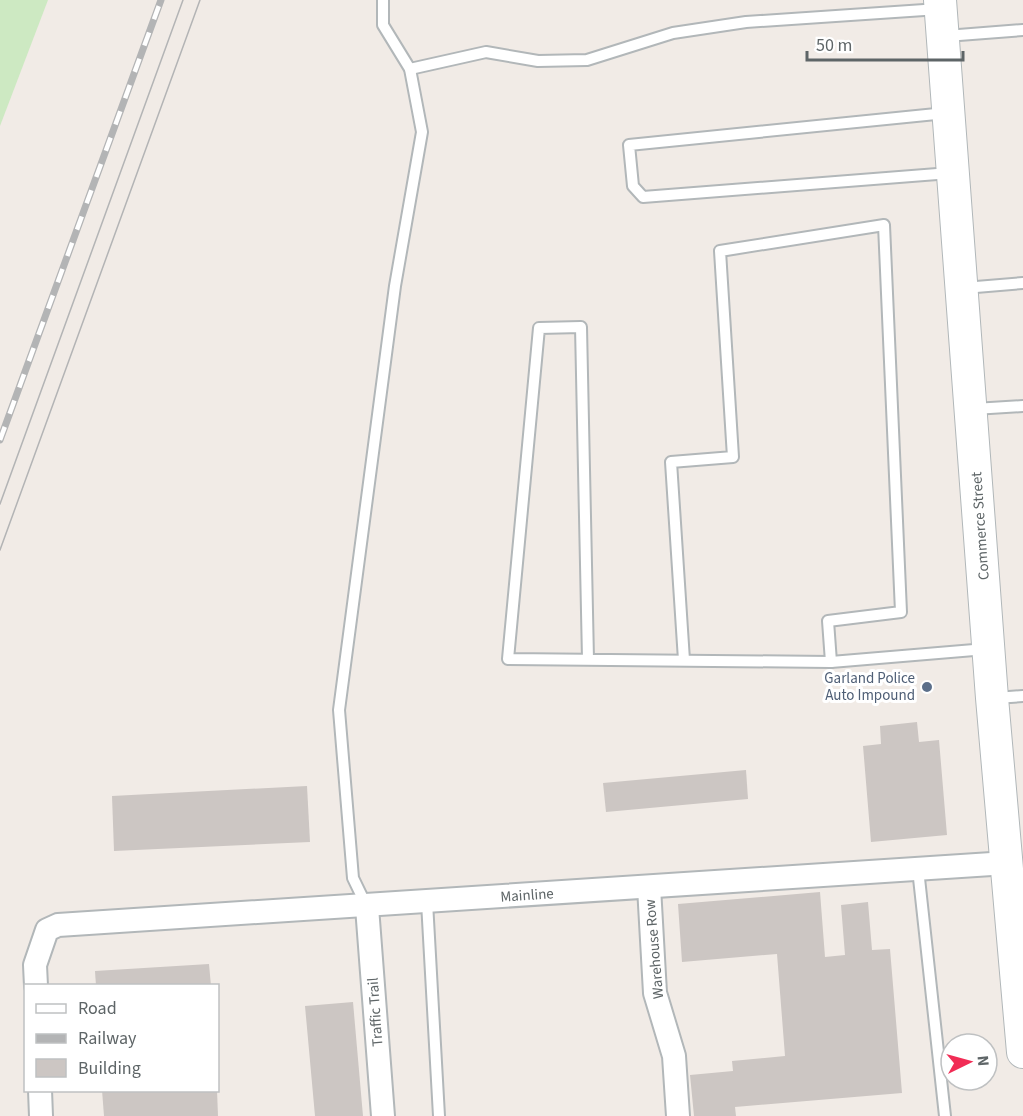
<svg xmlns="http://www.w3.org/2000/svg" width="1023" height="1116" font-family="'Source Sans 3',sans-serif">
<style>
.green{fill:#cde9c2}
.building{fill:#ccc6c3}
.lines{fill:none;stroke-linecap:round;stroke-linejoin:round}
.lane-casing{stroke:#b2b7b9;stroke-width:14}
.street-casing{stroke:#b2b7b9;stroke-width:26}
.secondary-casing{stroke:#b1b7b9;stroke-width:34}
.lane{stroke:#fff;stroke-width:10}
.street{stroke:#fff;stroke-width:22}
.secondary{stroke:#fff;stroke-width:32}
.tram{stroke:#b3b4b5;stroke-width:1.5}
.rail-casing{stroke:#b3b4b5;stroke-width:7}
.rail{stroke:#fff;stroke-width:4.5;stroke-dasharray:14;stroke-linecap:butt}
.service-dot{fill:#5c6f8a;stroke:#fff;stroke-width:2}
.labels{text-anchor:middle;stroke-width:6;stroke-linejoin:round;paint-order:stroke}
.street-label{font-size:15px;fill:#5e6567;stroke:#fff}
.service-label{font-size:15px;fill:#4e5e75;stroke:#fff;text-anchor:end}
</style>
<rect width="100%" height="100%" fill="#f1ebe6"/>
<!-- green -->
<path class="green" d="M 0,0 L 48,0 L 0,126 Z"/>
<!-- building -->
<g class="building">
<path d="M 917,722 L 919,742 L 939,740 L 947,835 L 871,842 L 863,746 L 881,744 L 880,726 Z"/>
<path d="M 746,770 L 748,799 L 606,812 L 603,783 Z"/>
<path d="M 307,786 L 310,842 L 114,851 L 112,796 Z"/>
<path d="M 820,892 L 825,957 L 845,955 L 841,905 L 868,902 L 872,950 L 890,949 L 902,1093 L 735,1107 L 736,1116 L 694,1116 L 690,1075 L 733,1071 L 732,1061 L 785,1056 L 777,954 L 682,962 L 678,904 Z"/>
<path d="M 209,964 L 211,986 L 96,986 L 95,971 Z"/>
<path d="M 353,1002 L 363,1116 L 315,1116 L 305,1006 Z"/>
<path d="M 102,1090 L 217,1090 L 218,1116 L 104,1116 Z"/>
</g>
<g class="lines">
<defs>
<g id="lane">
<path d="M 946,36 L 1023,30"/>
<path d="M 410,69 L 486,52 L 538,61 L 587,60 L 673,33 L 746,22 L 939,9"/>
<path d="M 946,113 L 629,145 L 633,186 L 643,197 L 950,173"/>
<path d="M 964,288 L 1023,283"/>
<path d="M 974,409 L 1023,406"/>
<path d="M 588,659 L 581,327 L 539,328 L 508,659 L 831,662 L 986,649"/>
<path d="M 684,660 L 671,462 L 733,457 L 720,251 L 884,225 L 901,612 L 828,621 L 831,662"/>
<path d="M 996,698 L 1023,696"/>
<path d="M 918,869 L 945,1116"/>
<path d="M 427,902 L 439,1116"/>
<path d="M 367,907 L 353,878 L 339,710 L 395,286 L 422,132 L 410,69 L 383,25 L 383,0"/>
</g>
<g id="street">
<path d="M 649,887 L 655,993 L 674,1056 L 678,1116"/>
<path d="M 367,907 L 383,1116"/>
<path d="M 36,986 L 35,965 L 47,930 L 58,925 L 1007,863"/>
<path d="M 40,1090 L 41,1116"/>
</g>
<path id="secondary" d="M 940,0 L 992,698 L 1023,1052"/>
</defs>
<!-- lane casing -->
<use href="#lane" class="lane-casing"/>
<!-- street casing -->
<use href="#street" class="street-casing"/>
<!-- secondary casing -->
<use href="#secondary" class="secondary-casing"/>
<!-- lane -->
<use href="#lane" class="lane"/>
<!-- street -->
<use href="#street" class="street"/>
<!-- secondary -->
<use href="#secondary" class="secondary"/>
<!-- tram -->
<g class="tram">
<path d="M 0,504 L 183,0"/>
<path d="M 0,550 L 200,0"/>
</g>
<defs>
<path id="rail" d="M 0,440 L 161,0"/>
</defs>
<!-- rail casing -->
<use href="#rail" class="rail-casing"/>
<!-- rail -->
<use href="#rail" class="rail"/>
</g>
<!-- markers -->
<circle class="service-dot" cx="927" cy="687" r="6"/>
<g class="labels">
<!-- street labels -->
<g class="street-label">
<text transform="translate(980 526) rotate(-94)" y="5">Commerce Street</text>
<text transform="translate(527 895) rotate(-4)" y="5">Mainline</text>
<text transform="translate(654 949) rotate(-95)" y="5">Warehouse Row</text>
<text transform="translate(375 1012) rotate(-94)" y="5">Traffic Trail</text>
</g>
<!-- service labels -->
<g class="service-label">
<text x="915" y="683">Garland Police<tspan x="915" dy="17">Auto Impound</tspan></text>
</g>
</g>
<!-- legend -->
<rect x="24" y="984" width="195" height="108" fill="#ffffff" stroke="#bfc1c2" stroke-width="1.5"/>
<rect x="36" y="1004" width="30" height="9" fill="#ffffff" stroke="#bfc1c2" stroke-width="1.5"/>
<text x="78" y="1014" font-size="18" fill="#5e6567">Road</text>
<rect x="36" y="1034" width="30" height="9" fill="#b3b4b5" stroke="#bfc1c2" stroke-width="1.5"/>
<text x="78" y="1044" font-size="18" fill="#5e6567">Railway</text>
<rect x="36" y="1059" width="30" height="18" fill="#ccc6c3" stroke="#bfc1c2" stroke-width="1.5"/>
<text x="78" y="1074" font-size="18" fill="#5e6567">Building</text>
<!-- north arrow -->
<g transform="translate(969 1062) rotate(85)"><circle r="28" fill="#ffffff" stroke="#bfc1c2" stroke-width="1.5"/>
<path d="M0-4.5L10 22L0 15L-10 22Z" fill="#f12c55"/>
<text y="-9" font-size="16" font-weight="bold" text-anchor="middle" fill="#5e6567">N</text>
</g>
<!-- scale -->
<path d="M807 51v9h156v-9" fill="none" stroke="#5e6567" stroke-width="3"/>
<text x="816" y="51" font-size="18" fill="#5e6567" stroke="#ffffff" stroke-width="4.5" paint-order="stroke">50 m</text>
</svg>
